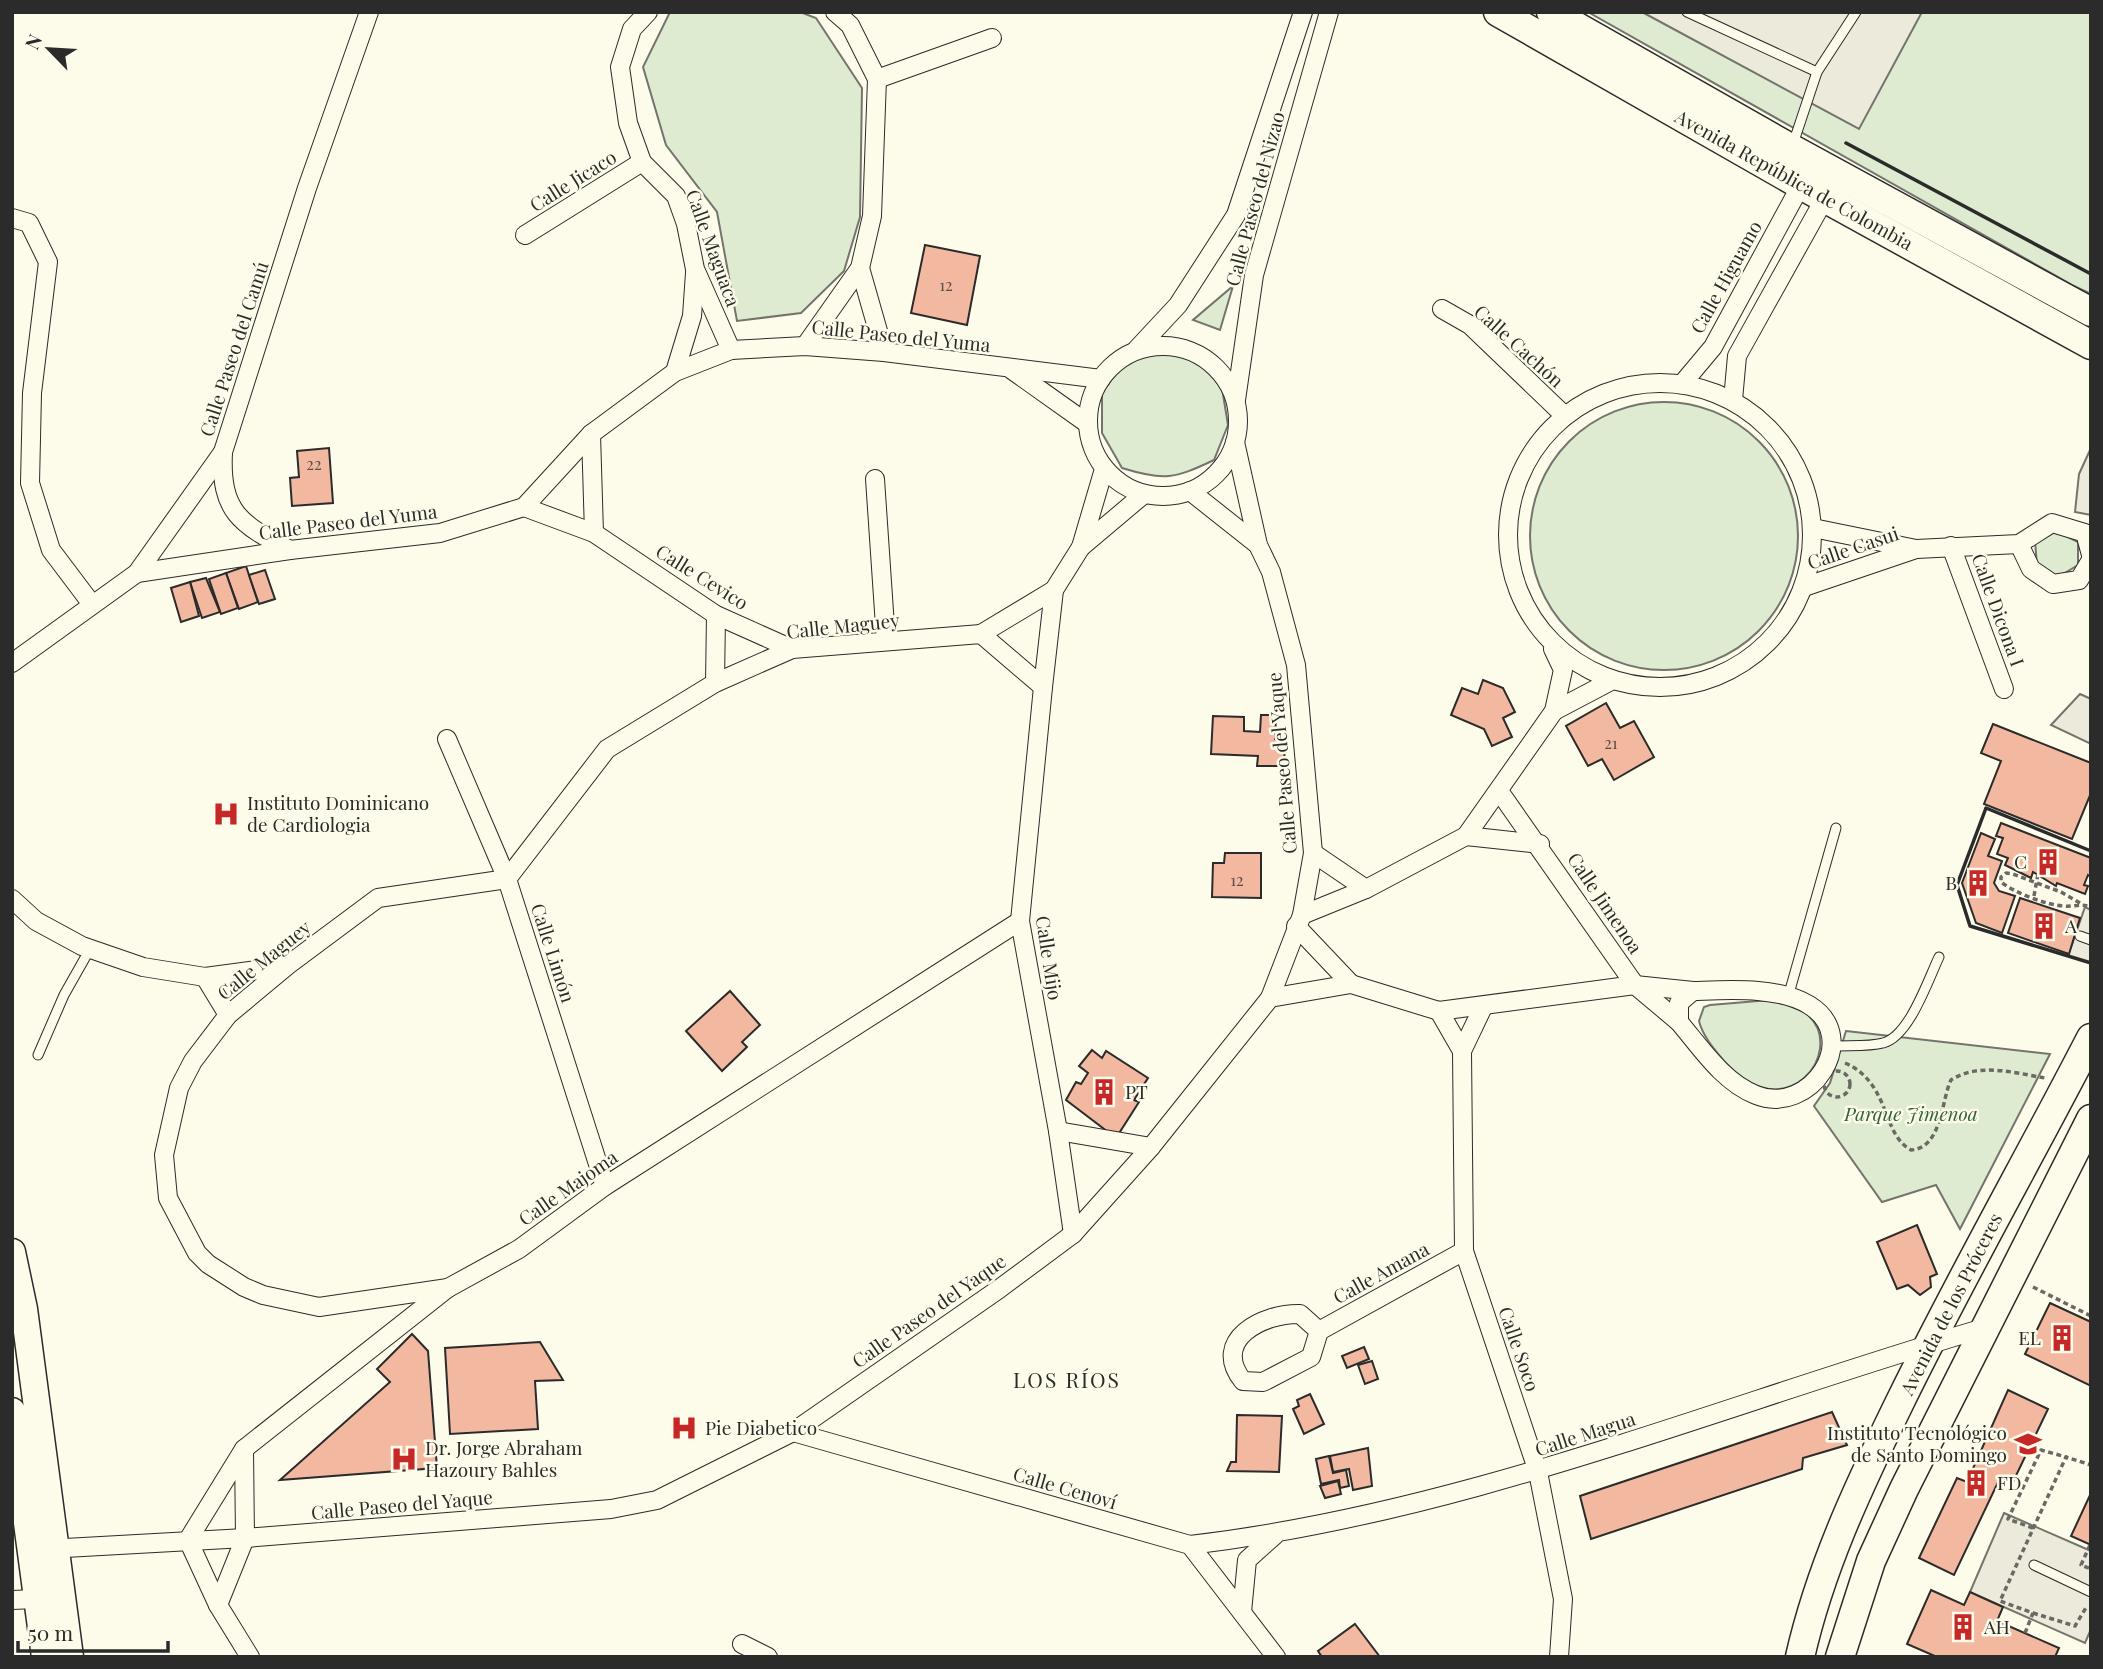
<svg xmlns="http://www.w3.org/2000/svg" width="2103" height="1669" font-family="'Playfair Display',serif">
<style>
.green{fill:#deebd1;stroke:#74746e;stroke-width:2}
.parking{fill:#eceadb;stroke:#74746e;stroke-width:2}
.building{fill:#f2b8a0;stroke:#2b2b2b;stroke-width:2}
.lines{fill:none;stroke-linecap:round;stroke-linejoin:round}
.service-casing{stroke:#2b2b2b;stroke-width:11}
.minor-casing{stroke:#2b2b2b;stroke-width:20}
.secondary-casing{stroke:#2b2b2b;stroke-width:29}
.primary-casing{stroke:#2b2b2b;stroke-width:31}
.path{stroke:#6a6964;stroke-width:3.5;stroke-dasharray:5 3.5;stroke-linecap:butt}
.service{stroke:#fdfbea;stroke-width:9}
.minor{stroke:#fdfbea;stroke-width:18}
.secondary{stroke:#fdfbea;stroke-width:26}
.primary{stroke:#fdfbea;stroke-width:28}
.wall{stroke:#2b2b2b;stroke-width:3.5}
.labels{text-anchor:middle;stroke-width:5;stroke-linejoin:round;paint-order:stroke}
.number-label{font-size:16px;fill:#5d4e48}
.street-label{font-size:19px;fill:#2b2b2b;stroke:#fdfbea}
.poi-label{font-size:19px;fill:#2b2b2b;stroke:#fdfbea;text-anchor:start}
.park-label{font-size:19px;font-style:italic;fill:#34623c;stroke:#fdfbea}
.neighbourhood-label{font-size:21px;letter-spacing:2px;fill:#2b2b2b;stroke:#fdfbea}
</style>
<rect width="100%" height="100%" fill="#fdfbea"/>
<!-- green -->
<g class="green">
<path d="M 670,12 L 800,12 L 816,18 L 862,88 L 860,217 L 844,271 L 801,313 L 737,321 L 717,212 L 666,145 L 643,67 Z"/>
<path d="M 1588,12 L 2091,12 L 2091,294 L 2074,286 Z"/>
<path d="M 1233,286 L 1220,330 L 1193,320 Z"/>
<path d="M 1161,352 L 1193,355 L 1221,382 L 1228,425 L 1214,460 C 1174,479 1164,481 1122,468 L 1102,433 L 1102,393 L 1127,358 Z"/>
<circle cx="1664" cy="536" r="134"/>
<path d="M 2056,531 L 2078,542 L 2078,565 L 2058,577 L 2037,565 L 2035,541 Z"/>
<path d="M 1770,1000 C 1783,1004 1799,1006 1809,1016 C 1846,1052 1786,1131 1725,1062 C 1715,1050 1703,1037 1699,1021 L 1704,1007 L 1710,1005 Z"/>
<path d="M 1846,1031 L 2050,1054 L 1960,1229 L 1936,1185 L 1882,1202 L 1814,1106 L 1830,1083 Z"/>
</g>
<!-- parking -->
<g class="parking">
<path d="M 1642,12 L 1922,12 L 1859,129 Z"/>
<path d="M 2091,448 L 2091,515 L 2075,512 L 2079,474 Z"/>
<path d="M 2080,694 L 2091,699 L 2091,744 L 2051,725 Z"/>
<path d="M 2085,907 L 2091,910 L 2091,963 L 2068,956 Z"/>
<path d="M 2004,1513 L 2091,1551 L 2091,1629 L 2085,1643 L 1970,1592 Z"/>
</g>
<!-- building -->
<g class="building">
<path d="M 925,245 L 980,256 L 967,325 L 911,313 Z"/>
<path d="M 329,448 L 333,503 L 292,506 L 290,478 L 299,477 L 297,451 Z"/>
<path d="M 246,566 L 258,602 L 239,609 L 226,573 Z"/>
<path d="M 265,570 L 275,599 L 259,604 L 249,575 Z"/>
<path d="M 226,573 L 238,608 L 221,614 L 209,579 Z"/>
<path d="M 206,578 L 220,612 L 202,618 L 190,582 Z"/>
<path d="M 190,582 L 199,616 L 181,622 L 171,588 Z"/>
<path d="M 1483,680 L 1503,688 L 1515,712 L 1503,718 L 1512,737 L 1492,746 L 1484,729 L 1451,715 L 1462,688 L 1478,694 Z"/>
<path d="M 1606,703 L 1620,728 L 1634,721 L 1654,757 L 1614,780 L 1602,759 L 1588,766 L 1566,726 Z"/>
<path d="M 1261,715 L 1276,715 L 1275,739 L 1285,740 L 1284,766 L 1257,766 L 1258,756 L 1211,754 L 1213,716 L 1244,717 L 1244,731 L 1260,732 Z"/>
<path d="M 1993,724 L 2091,763 L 2091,793 L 2072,839 L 1984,804 L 2001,761 L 1981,753 Z"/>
<path d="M 2001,823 L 2091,858 L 2091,877 L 2088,875 L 2084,885 L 2088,886 L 2085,894 L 2057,883 L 2056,886 L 2033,872 L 2031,878 L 2005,865 L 2008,858 L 1997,854 L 2003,838 L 1996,836 Z"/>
<path d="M 1981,833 L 1995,839 L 1988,856 L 2002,861 L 1994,883 L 1999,891 L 2015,896 L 2002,933 L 1976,923 L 1962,883 Z"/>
<path d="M 1225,853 L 1261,853 L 1261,898 L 1212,897 L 1213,863 L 1224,863 Z"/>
<path d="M 2020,898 L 2080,918 L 2069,954 L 2008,933 Z"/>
<path d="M 730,991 L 760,1025 L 742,1042 L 747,1047 L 722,1071 L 686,1031 Z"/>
<path d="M 1092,1050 L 1102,1058 L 1106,1051 L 1148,1078 L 1134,1100 L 1139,1102 L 1116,1138 L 1066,1100 L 1076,1082 L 1081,1084 L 1088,1073 L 1079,1066 Z"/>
<path d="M 1917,1225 L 1937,1274 L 1930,1277 L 1931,1287 L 1920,1295 L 1908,1285 L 1897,1289 L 1877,1242 Z"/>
<path d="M 2050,1303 L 2091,1322 L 2091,1386 L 2025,1354 Z"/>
<path d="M 412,1334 L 428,1351 L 437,1468 L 280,1480 L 390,1382 L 377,1369 Z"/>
<path d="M 540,1342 L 563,1380 L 535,1381 L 538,1429 L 450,1434 L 445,1348 Z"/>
<path d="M 1364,1347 L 1369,1359 L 1347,1368 L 1342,1356 Z"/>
<path d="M 1372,1361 L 1378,1379 L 1365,1384 L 1358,1365 Z"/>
<path d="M 2008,1390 L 2048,1409 L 2012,1484 L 2000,1478 L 1954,1575 L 1919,1558 L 1957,1478 L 1967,1482 Z"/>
<path d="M 1310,1394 L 1324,1424 L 1304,1434 L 1293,1409 L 1299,1406 L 1297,1400 Z"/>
<path d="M 1832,1412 L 1847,1445 L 1803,1458 L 1802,1469 L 1591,1539 L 1580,1496 Z"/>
<path d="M 1237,1415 L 1282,1416 L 1279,1472 L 1227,1471 L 1231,1462 L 1236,1462 Z"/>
<path d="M 1368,1448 L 1372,1486 L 1353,1490 L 1349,1469 L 1333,1472 L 1330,1456 Z"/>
<path d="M 1329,1456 L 1333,1473 L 1346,1470 L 1349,1486 L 1340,1488 L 1339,1480 L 1321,1484 L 1316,1459 Z"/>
<path d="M 1338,1481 L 1341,1494 L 1325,1498 L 1320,1486 Z"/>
<path d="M 2091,1493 L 2091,1545 L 2071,1536 Z"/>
<path d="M 1931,1590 L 1964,1605 L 1970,1592 L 2003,1607 L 1997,1621 L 2059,1648 L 2055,1657 L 1937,1657 L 1907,1644 Z"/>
<path d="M 1355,1624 L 1380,1657 L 1322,1657 L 1318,1651 Z"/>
</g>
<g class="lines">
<defs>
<g id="service">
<path d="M 1687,12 L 1817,72"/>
<path d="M 1793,144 L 1817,72 L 1856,12"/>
<path d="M 2080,936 L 2091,940"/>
<path d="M 1788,997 L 1836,828"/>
<path d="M 1833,1046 C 1849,1045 1868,1047 1883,1043 C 1909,1037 1928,980 1939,957"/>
<path d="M 38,1055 L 64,995 L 90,949"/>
<path d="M 2034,1565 L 2091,1592"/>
</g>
<g id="minor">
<path d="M 648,12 L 632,29 L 620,67 L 628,123 L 642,162 L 676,196 L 686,224 L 695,269 L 731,350"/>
<path d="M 877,79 L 992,38"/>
<path d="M 12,218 L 29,223 L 48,262 L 32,393 L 30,483 L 51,550 L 91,603"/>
<path d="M 525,235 L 642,162"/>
<path d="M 860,268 L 884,352"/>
<path d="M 1442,309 L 1470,325 L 1565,416"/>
<path d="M 805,346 L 860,268 L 872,216 L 877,79 L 850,25 L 835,12"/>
<circle cx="1163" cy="421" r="75"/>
<path d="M 1137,349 L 1178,305 L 1236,215 L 1303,12"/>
<path d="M 1012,370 L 1088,424"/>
<path d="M 675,372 L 692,316 L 695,273"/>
<circle cx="1660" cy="535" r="152"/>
<path d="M 1682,384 L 1713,347 L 1801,185"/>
<path d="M 1236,400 L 1254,275 L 1329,12"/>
<path d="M 1733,400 L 1737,356 L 1825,198"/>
<path d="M 591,434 L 594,533"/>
<path d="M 223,452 C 220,512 240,524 290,550"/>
<path d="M 875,479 L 886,641"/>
<path d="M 1190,491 L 1258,545"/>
<path d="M 524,507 L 594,533 L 716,615 L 792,649"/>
<path d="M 1813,528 L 1916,549"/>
<path d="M 2019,544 L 2031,569 L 2053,584 L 2079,580 L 2091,560"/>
<path d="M 1951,546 L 2004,689"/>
<path d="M 1081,547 L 1144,494"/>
<path d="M 137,573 L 290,550 L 440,533 L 524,507 L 591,434 L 675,372 L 731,350 L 805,346 L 884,352 L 1101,379"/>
<path d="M 1804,587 L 1916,549 L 2019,544 L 2052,523 L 2085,533 L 2091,555"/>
<path d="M 981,634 L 1054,590"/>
<path d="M 12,663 L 137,573 L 223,452 L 307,188 L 369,12"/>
<path d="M 715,683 L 716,615"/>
<path d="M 1043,687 L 1020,921 L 1058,1131 L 1073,1234"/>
<path d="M 1554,711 L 1611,681"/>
<path d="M 447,739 L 507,879 L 605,1186"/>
<path d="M 1499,791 L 1635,985 L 1679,1022"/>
<path d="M 1466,836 L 1540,844"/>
<path d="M 1313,853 L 1366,889 L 1466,836 L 1554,711 L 1563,670 L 1553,649"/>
<path d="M 12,899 L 36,921 L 82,946 L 143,967 L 205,977 L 286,966"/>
<path d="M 1302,915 L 1366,889"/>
<path d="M 1296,926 L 1351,984"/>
<path d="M 205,977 L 228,1015"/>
<path d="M 1693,991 C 1727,990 1778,986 1809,1005 C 1863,1038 1810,1117 1756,1095 C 1723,1082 1701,1048 1679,1022 L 1679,1003 Z"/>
<path d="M 1270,998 L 1351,984 L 1439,1011 L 1635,985 L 1693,991"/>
<path d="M 1483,1007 L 1462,1051 L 1464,1251 L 1538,1472 L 1563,1599 L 1559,1657"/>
<path d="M 1439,1011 L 1462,1051"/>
<path d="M 1058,1131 L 1151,1147"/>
<path d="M 448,1288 L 319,1307 L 263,1295 L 244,1287 L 208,1264 L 197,1253 L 168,1198 L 164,1155 L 179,1088 L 193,1061 L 228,1015 L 288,965 L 378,898 L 507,879 L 607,749 L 715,683 L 792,649 L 981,634 L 1043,687 L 1054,590 L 1081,547 L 1104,469"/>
<path d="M 1319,1331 L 1311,1357 L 1263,1382 L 1243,1381 C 1210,1340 1263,1313 1300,1314 L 1319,1331 L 1464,1251"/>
<path d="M 793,1432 L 1190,1545 L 1276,1657"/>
<path d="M 1190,1545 C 1464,1513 1721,1405 1984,1328"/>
<path d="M 47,1549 L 245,1538 L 611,1509 L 657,1500 L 793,1432 L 999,1289 L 1073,1234 L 1151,1147 L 1270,998 L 1302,915 L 1313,853 L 1296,665 L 1271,572 L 1258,545 L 1235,442"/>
<path d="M 12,1600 L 36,1599"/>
<path d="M 218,1605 L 245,1538 L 244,1449"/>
<path d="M 1242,1612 L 1247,1560 L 1275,1535"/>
<path d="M 742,1644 L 768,1657"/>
<path d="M 250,1657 L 218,1605 L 188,1540 L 244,1449 L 448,1288 L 519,1249 L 605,1186 L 1020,921"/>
</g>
<g id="secondary">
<path d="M 12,1252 L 24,1309 L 70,1657"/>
<path d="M 12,1411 L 45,1657"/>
</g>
<g id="primary">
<path d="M 1498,12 L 1801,185 L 2091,345"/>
<path d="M 1551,12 L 1792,149 L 2091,312"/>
<path d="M 1800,1657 C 1820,1569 1857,1490 1896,1410 C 1957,1284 2027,1162 2091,1038"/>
<path d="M 1840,1657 L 1871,1561 L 1904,1489 L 2091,1119"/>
</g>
</defs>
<!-- service casing -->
<use href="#service" class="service-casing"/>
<!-- minor casing -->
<use href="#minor" class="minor-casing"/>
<!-- secondary casing -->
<use href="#secondary" class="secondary-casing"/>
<!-- primary casing -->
<use href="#primary" class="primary-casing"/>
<!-- path -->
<g class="path">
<path d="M 2034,896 L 2038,874"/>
<path d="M 2080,903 L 2061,892 L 2013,874 L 2006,873 L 2001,877 L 2001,882 C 2015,893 2046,905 2064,906 C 2075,907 2079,903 2091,907"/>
<path d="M 1845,1063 C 1891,1083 1881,1134 1911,1150 C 1942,1148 1941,1101 1951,1080 C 1979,1062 2015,1073 2045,1078"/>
<circle cx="1837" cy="1084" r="13"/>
<path d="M 2033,1287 L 2091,1316"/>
<path d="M 2033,1528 L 2008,1519 L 2041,1450 L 2066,1457"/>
<path d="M 2090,1545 L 2081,1565 L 2091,1569"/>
<path d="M 2033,1613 L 2075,1626 L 2087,1606"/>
<path d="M 2025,1633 L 2033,1613 L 2000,1601 L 2066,1457 L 2091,1465"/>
</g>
<!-- service -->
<use href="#service" class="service"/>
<!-- minor -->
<use href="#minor" class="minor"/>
<!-- secondary -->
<use href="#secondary" class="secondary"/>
<!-- primary -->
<use href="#primary" class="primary"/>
<!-- wall -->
<g class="wall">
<path d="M 1846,143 L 2091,274"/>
<path d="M 2091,851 L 1986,808 L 1957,885 L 1970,926 L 2091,963"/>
</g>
</g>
<!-- icons -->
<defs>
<symbol id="hospital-bare" viewBox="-9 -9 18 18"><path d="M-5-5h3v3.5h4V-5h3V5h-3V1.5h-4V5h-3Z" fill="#c62828" stroke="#fdfbea" stroke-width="2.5" paint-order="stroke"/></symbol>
<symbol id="building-bare" viewBox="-9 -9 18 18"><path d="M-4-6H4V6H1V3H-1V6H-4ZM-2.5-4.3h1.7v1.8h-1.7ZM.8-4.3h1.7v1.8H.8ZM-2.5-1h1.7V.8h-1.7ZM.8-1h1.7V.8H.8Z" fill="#c62828" stroke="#fdfbea" stroke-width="2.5" paint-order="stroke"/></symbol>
<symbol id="university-bare" viewBox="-9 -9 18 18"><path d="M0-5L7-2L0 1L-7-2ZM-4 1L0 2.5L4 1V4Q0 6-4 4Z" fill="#c62828" stroke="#fdfbea" stroke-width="2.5" paint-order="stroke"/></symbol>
</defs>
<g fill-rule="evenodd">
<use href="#hospital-bare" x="207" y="795" width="38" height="38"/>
<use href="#building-bare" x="2029" y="843" width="38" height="38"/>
<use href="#building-bare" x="1959" y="864" width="38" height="38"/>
<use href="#building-bare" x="2025" y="907" width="38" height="38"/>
<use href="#building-bare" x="1085" y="1073" width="38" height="38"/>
<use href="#building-bare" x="2043" y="1319" width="38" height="38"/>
<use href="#hospital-bare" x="665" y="1409" width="38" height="38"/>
<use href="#university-bare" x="2009" y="1425" width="38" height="38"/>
<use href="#hospital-bare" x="385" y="1440" width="38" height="38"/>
<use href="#building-bare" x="1957" y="1464" width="38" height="38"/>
<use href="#building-bare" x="1944" y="1608" width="38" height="38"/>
</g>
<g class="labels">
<!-- number labels -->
<g class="number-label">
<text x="946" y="291">12</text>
<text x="314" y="470">22</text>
<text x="1611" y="749">21</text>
<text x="1237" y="886">12</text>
</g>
<!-- street labels -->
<g class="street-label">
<text transform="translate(1794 180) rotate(29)" y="7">Avenida República de Colombia</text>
<text transform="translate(573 181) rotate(-32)" y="7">Calle Jicaco</text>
<text transform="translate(1255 199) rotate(-75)" y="7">Calle Paseo del Nizao</text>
<text transform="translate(713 248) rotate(70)" y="7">Calle Maguaca</text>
<text transform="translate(1726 277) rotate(-61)" y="7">Calle Higuamo</text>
<text transform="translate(901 336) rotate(6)" y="7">Calle Paseo del Yuma</text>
<text transform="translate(1519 346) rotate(42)" y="7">Calle Cachón</text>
<text transform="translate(234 349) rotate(-72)" y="7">Calle Paseo del Camú</text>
<text transform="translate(348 522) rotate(-7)" y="7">Calle Paseo del Yuma</text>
<text transform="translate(1853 548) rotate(-19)" y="7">Calle Casui</text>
<text transform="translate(702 577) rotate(32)" y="7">Calle Cevico</text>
<text transform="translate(1998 610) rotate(70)" y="7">Calle Dicona I</text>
<text transform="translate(843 626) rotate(-6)" y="7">Calle Maguey</text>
<text transform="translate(1282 763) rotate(-95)" y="7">Calle Paseo del Yaque</text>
<text transform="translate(1605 903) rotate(56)" y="7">Calle Jimenoa</text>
<text transform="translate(553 953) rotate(72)" y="7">Calle Limón</text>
<text transform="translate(1049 958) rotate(81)" y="7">Calle Mijo</text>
<text transform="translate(264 960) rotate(-39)" y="7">Calle Maguey</text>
<text transform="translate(568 1188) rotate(-35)" y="7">Calle Majoma</text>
<text transform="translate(1381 1273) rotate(-29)" y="7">Calle Amana</text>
<text transform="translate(1951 1304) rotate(-63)" y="7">Avenida de los Próceres</text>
<text transform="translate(929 1311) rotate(-35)" y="7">Calle Paseo del Yaque</text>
<text transform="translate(1519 1349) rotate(71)" y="7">Calle Soco</text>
<text transform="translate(1585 1434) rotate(-18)" y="7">Calle Magua</text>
<text transform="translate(1065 1488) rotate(16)" y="7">Calle Cenoví</text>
<text transform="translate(402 1505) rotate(-5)" y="7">Calle Paseo del Yaque</text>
</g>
<!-- poi labels -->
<g class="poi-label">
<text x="247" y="810">Instituto Dominicano<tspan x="247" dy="22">de Cardiologia</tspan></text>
<text x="2027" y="869" text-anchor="end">C</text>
<text x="1957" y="890" text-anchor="end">B</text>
<text x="2065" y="933">A</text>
<text x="1125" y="1099">PT</text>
<text x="2041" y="1345" text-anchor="end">EL</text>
<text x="705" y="1435">Pie Diabetico</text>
<text x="2007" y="1440" text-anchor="end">Instituto Tecnológico<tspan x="2007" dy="22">de Santo Domingo</tspan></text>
<text x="425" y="1455">Dr. Jorge Abraham<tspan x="425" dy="22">Hazoury Bahles</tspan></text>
<text x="1997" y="1490">FD</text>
<text x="1984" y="1634">AH</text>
</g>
<!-- park labels -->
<g class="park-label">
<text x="1911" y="1121">Parque Jimenoa</text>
</g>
<!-- neighbourhood labels -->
<g class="neighbourhood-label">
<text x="1067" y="1388">LOS RÍOS</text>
</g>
</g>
<!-- border -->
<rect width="2103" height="1669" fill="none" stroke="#2b2b2b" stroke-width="28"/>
<!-- north arrow -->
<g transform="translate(49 49) rotate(295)" stroke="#fdfbea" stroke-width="5" paint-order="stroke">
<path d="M0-5L12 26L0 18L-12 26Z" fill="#2b2b2b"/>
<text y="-10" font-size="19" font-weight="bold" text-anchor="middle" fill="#2b2b2b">N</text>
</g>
<!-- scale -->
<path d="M18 1641v10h150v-10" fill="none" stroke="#2b2b2b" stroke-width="3.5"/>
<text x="28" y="1641" font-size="21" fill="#2b2b2b" stroke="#fdfbea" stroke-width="5" paint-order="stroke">50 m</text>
</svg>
